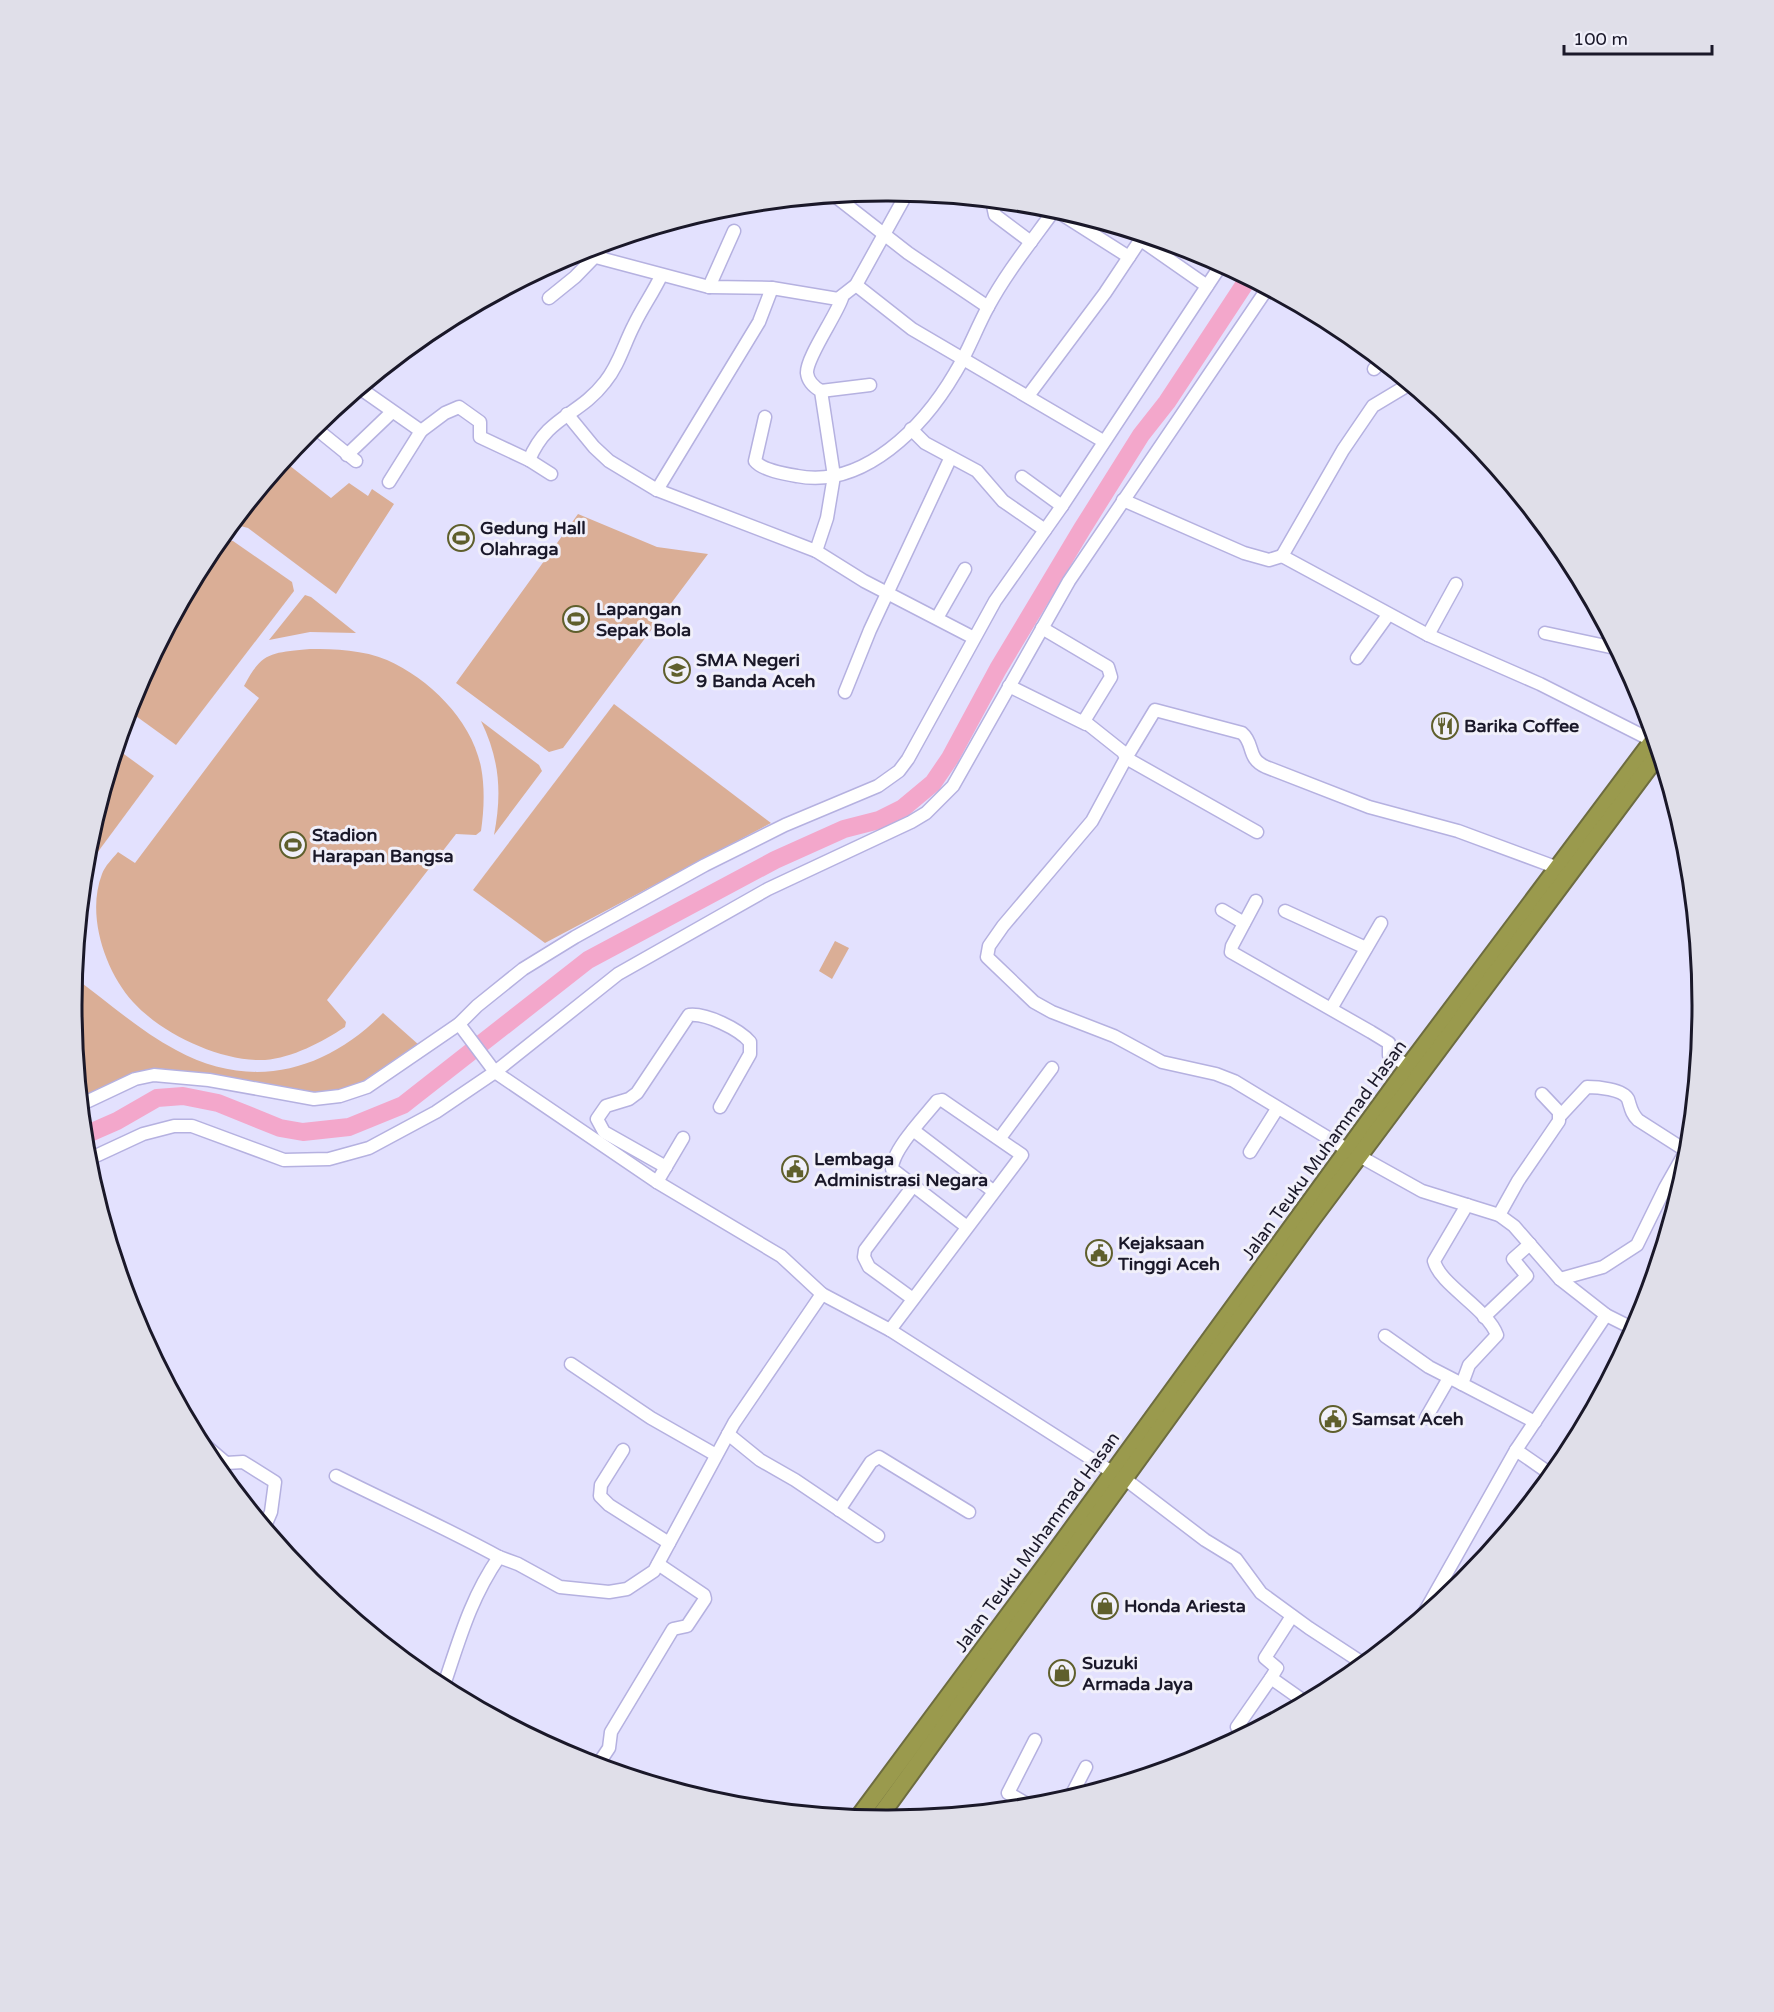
<svg xmlns="http://www.w3.org/2000/svg" width="1774" height="2012" font-family="'Varela Round',sans-serif">
<style>
.green{fill:#daae96}
.lines{fill:none;stroke-linecap:round;stroke-linejoin:round}
.river{stroke:#f3a7cb;stroke-width:18}
.minor-casing{stroke:#b5b1e0;stroke-width:15}
.highway-casing{stroke:#6d6c40;stroke-width:20}
.minor{stroke:#fff;stroke-width:12}
.highway{stroke:#9a9a4d;stroke-width:16}
.labels{text-anchor:middle;stroke-width:6;stroke-linejoin:round;paint-order:stroke}
.poi-label{font-size:18px;font-weight:bold;fill:#1a1829;stroke:#f1f0fa;text-anchor:start}
.street-label{font-size:18px;fill:#1a1829;stroke:#f1f0fa}
.rim{fill:none;stroke:#1a1829;stroke-width:3}
</style>
<rect width="100%" height="100%" fill="#e3e1fe"/>
<!-- green -->
<g class="green">
<path d="M 285,462 L 331,498 L 349,483 L 368,496 L 372,489 L 394,504 L 336,594 L 248,528 L 233,524 Z"/>
<path d="M 578,514 L 657,547 L 708,554 L 563,748 L 549,752 L 456,683 Z"/>
<path d="M 220,540 L 233,541 L 292,582 L 294,591 L 176,745 L 129,711 L 134,694 L 210,553 Z"/>
<path d="M 305,595 L 311,597 L 356,633 L 310,632 L 269,640 Z"/>
<path d="M 310,649 C 335,649 364,650 387,660 C 430,679 472,721 481,767 C 485,788 484,810 481,831 L 476,835 L 456,834 L 327,1000 L 346,1022 L 345,1027 C 322,1042 292,1058 265,1060 C 221,1062 162,1034 133,1002 C 105,971 86,915 102,874 C 105,866 112,859 118,852 L 135,863 L 259,698 L 244,686 C 262,651 272,653 310,649 Z"/>
<path d="M 614,704 L 771,823 L 545,943 L 473,890 Z"/>
<path d="M 481,721 L 539,765 L 542,771 L 494,835 C 502,794 500,760 481,721 Z"/>
<path d="M 117,749 L 154,776 L 86,868 L 88,847 Z"/>
<path d="M 835,941 L 849,948 L 832,979 L 819,971 Z"/>
<path d="M 75,978 C 108,1002 140,1031 176,1050 C 251,1091 325,1072 383,1013 L 419,1045 L 379,1074 L 342,1092 L 313,1093 L 214,1074 L 155,1068 L 81,1101 L 72,1006 Z"/>
</g>
<g class="lines">
<!-- river -->
<path class="river" d="M 85,1135 L 117,1121 L 157,1098 L 183,1096 L 218,1103 L 280,1128 L 303,1132 L 349,1127 L 403,1105 L 588,960 L 775,860 L 844,829 L 879,820 L 903,808 L 933,783 L 950,758 L 998,669 L 1082,529 L 1141,435 L 1167,402 L 1248,279"/>
<defs>
<g id="minor">
<path d="M 835,196 L 908,253 L 988,307"/>
<path d="M 992,201 L 995,215 L 1031,242"/>
<path d="M 1055,210 L 1129,257"/>
<path d="M 1141,240 L 1207,286"/>
<path d="M 577,252 L 709,287 L 772,288 L 838,299 L 856,285 L 907,193"/>
<path d="M 856,285 L 912,329 L 1103,441"/>
<path d="M 709,287 L 734,231"/>
<path d="M 549,298 L 575,277 L 608,243"/>
<path d="M 1374,369 L 1381,362"/>
<path d="M 1408,385 L 1373,406 L 1343,450 L 1282,556 L 1428,635 L 1540,684 L 1653,741"/>
<path d="M 361,389 L 421,431 L 445,413 L 459,407 L 480,422 L 480,437 L 529,460 L 551,474"/>
<path d="M 821,391 L 870,385"/>
<path d="M 1028,396 L 1105,293 L 1143,236"/>
<path d="M 567,414 L 594,447 L 609,461 L 657,490 L 816,551 L 864,581 L 974,638"/>
<path d="M 765,417 L 755,461 C 762,470 785,474 797,476 C 864,489 924,426 955,373 C 968,352 976,329 988,307 C 1006,273 1032,241 1055,209"/>
<path d="M 314,427 L 356,461"/>
<path d="M 911,429 L 925,443 L 977,471 L 1003,501 L 1045,530"/>
<path d="M 347,455 L 392,412"/>
<path d="M 529,460 C 548,415 578,417 605,382 C 619,365 624,344 634,325 C 642,308 653,293 661,276"/>
<path d="M 1022,477 L 1062,506"/>
<path d="M 389,482 L 421,431"/>
<path d="M 657,490 L 759,322 L 772,288"/>
<path d="M 1123,500 L 1244,553 L 1269,560 L 1282,556"/>
<path d="M 816,551 L 827,518 L 834,476 L 821,391 C 814,387 808,382 807,373 C 806,358 836,316 842,298"/>
<path d="M 937,618 L 965,569"/>
<path d="M 1042,628 L 1108,667 L 1111,677 L 1084,721 L 1123,752 L 1126,758 L 1092,821 L 1003,926 L 989,946 L 987,957 L 1034,1002 L 1052,1012 L 1114,1036 L 1162,1062 L 1216,1074 L 1234,1081 L 1348,1150"/>
<path d="M 1545,633 L 1615,648"/>
<path d="M 1428,635 L 1456,584"/>
<path d="M 1357,658 L 1388,615"/>
<path d="M 1009,686 L 1086,724"/>
<path d="M 845,692 L 870,630 L 950,459"/>
<path d="M 1257,832 L 1126,758 L 1155,710 L 1242,733 C 1255,744 1246,758 1266,767 L 1369,807 L 1458,831 L 1558,868"/>
<path d="M 1256,901 L 1232,946 L 1231,952 L 1371,1032 L 1389,1043 L 1389,1055 L 1409,1066"/>
<path d="M 1222,910 L 1244,923"/>
<path d="M 1285,911 L 1366,948"/>
<path d="M 1332,1007 L 1381,923"/>
<path d="M 459,1024 L 495,1072 L 657,1182 L 781,1256 L 822,1294 L 890,1330 L 1112,1472"/>
<path d="M 82,1104 L 135,1079 L 154,1075 L 209,1080 L 314,1099 L 340,1096 L 367,1087 L 459,1024 L 477,1006 L 523,969 L 575,937 L 705,865 L 785,825 L 878,786 L 899,771 L 908,759 L 995,601 L 1062,506 L 1221,265"/>
<path d="M 1560,1116 L 1587,1087 C 1597,1087 1623,1089 1628,1099 C 1631,1108 1631,1113 1638,1120 L 1688,1152"/>
<path d="M 913,1130 L 993,1191"/>
<path d="M 1000,1138 L 1052,1068"/>
<path d="M 1250,1152 L 1277,1109"/>
<path d="M 1361,1157 L 1422,1191 L 1499,1215 L 1514,1226 L 1560,1279 L 1606,1315 L 1634,1329"/>
<path d="M 87,1160 L 143,1134 L 174,1126 L 192,1126 L 284,1160 L 329,1159 L 369,1148 L 436,1112 L 495,1072 L 618,974 L 768,889 L 911,822 L 926,813 L 953,786 L 1069,581 L 1267,289"/>
<path d="M 666,1167 L 604,1132 L 597,1119 L 606,1106 L 629,1099 L 637,1093 L 689,1015 C 706,1013 739,1029 750,1042 L 750,1054 L 720,1107"/>
<path d="M 657,1182 L 683,1138"/>
<path d="M 913,1186 L 865,1250 L 864,1257 L 869,1267 L 913,1299"/>
<path d="M 1467,1205 L 1434,1261 C 1440,1285 1487,1308 1497,1335 L 1469,1365 L 1462,1384 L 1535,1422"/>
<path d="M 1499,1215 L 1518,1181 L 1559,1121 L 1559,1112 L 1542,1094"/>
<path d="M 1560,1279 L 1603,1267 L 1637,1245 L 1665,1188 L 1686,1151"/>
<path d="M 1484,1317 L 1527,1276 L 1513,1259 L 1530,1244"/>
<path d="M 890,1330 L 1022,1155 L 942,1100 L 937,1101 C 925,1116 892,1150 892,1169 L 967,1227"/>
<path d="M 1385,1336 L 1429,1367 L 1462,1384"/>
<path d="M 571,1364 L 651,1418 L 716,1455"/>
<path d="M 1426,1418 L 1449,1378"/>
<path d="M 728,1434 L 760,1460 L 795,1480 L 878,1536"/>
<path d="M 199,1440 L 226,1463 L 243,1462 L 275,1482 L 271,1512 L 265,1526"/>
<path d="M 623,1450 L 601,1485 L 600,1496 L 609,1505 L 669,1543"/>
<path d="M 1516,1450 L 1552,1475"/>
<path d="M 336,1476 C 390,1503 446,1528 499,1557"/>
<path d="M 1125,1479 L 1205,1540 L 1236,1559 L 1261,1593 L 1309,1628 L 1364,1664"/>
<path d="M 839,1510 L 871,1462 L 879,1457 L 969,1512"/>
<path d="M 1423,1615 L 1516,1450 L 1606,1315"/>
<path d="M 1292,1616 L 1265,1658 L 1277,1668 L 1271,1678 L 1305,1702"/>
<path d="M 443,1688 C 459,1641 470,1599 499,1557 L 518,1564 L 560,1587 L 609,1592 L 627,1589 L 654,1571 L 734,1423 L 822,1294"/>
<path d="M 1237,1727 L 1271,1678"/>
<path d="M 597,1766 L 609,1748 L 611,1732 L 673,1629 L 687,1626 L 705,1599 L 704,1595 L 658,1564"/>
<path d="M 1070,1798 L 1086,1767"/>
<path d="M 1032,1807 L 1008,1793 L 1035,1740"/>
</g>
<g id="highway">
<path d="M 858,1818 L 1051,1558 L 1409,1066 L 1654,739"/>
<path d="M 877,1820 L 1312,1219 L 1658,755"/>
</g>
</defs>
<!-- minor casing -->
<use href="#minor" class="minor-casing"/>
<!-- highway casing -->
<use href="#highway" class="highway-casing"/>
<!-- minor -->
<use href="#minor" class="minor"/>
<!-- highway -->
<use href="#highway" class="highway"/>
</g>
<!-- icons -->
<defs>
<symbol id="stadium-ring" viewBox="-11 -11 22 22"><circle r="9.5" fill="#f1f0fa" stroke="#5f5f2c" stroke-width="1.5"/><path d="M0-5a6.5 5 0 1 0 0 10a6.5 5 0 1 0 0-10ZM-3.5-1.8h7v3.6h-7Z" fill="#5f5f2c"/></symbol>
<symbol id="school-ring" viewBox="-11 -11 22 22"><circle r="9.5" fill="#f1f0fa" stroke="#5f5f2c" stroke-width="1.5"/><path d="M0-5L7-2L0 1L-7-2ZM-4 1L0 2.5L4 1V4Q0 6-4 4Z" fill="#5f5f2c"/></symbol>
<symbol id="restaurant-ring" viewBox="-11 -11 22 22"><circle r="9.5" fill="#f1f0fa" stroke="#5f5f2c" stroke-width="1.5"/><path d="M-5-6h1v4h1v-4h1v4h1v-4h1v5L-1.5 .5V6h-2V.5L-5-1ZM5-6V6H3V1.5H1.5Q1.5-4 5-6Z" fill="#5f5f2c"/></symbol>
<symbol id="civic-ring" viewBox="-11 -11 22 22"><circle r="9.5" fill="#f1f0fa" stroke="#5f5f2c" stroke-width="1.5"/><path d="M-.6-6.5H3V-4.5H.6V-3L4-1V1h2V6H-6V1h2V-1L-.6-3ZM-1.2 2.5V6h2.4V2.5Z" fill="#5f5f2c"/></symbol>
<symbol id="shop-ring" viewBox="-11 -11 22 22"><circle r="9.5" fill="#f1f0fa" stroke="#5f5f2c" stroke-width="1.5"/><path d="M-5-2.5h2.3a2.7 3.5 0 0 1 5.4 0H5L5.5 6h-11ZM-1.5-2.5h3a1.5 2.3 0 0 0-3 0Z" fill="#5f5f2c"/></symbol>
</defs>
<g fill-rule="evenodd">
<use href="#stadium-ring" x="446" y="523" width="30" height="30"/>
<use href="#stadium-ring" x="561" y="604" width="30" height="30"/>
<use href="#school-ring" x="662" y="655" width="30" height="30"/>
<use href="#restaurant-ring" x="1430" y="711" width="30" height="30"/>
<use href="#stadium-ring" x="278" y="830" width="30" height="30"/>
<use href="#civic-ring" x="780" y="1154" width="30" height="30"/>
<use href="#civic-ring" x="1084" y="1238" width="30" height="30"/>
<use href="#civic-ring" x="1318" y="1404" width="30" height="30"/>
<use href="#shop-ring" x="1090" y="1591" width="30" height="30"/>
<use href="#shop-ring" x="1047" y="1658" width="30" height="30"/>
</g>
<g class="labels">
<!-- poi labels -->
<g class="poi-label">
<text x="480" y="534">Gedung Hall<tspan x="480" dy="21">Olahraga</tspan></text>
<text x="596" y="615">Lapangan<tspan x="596" dy="21">Sepak Bola</tspan></text>
<text x="696" y="666">SMA Negeri<tspan x="696" dy="21">9 Banda Aceh</tspan></text>
<text x="1464" y="732">Barika Coffee</text>
<text x="312" y="841">Stadion<tspan x="312" dy="21">Harapan Bangsa</tspan></text>
<text x="814" y="1165">Lembaga<tspan x="814" dy="21">Administrasi Negara</tspan></text>
<text x="1118" y="1249">Kejaksaan<tspan x="1118" dy="21">Tinggi Aceh</tspan></text>
<text x="1352" y="1425">Samsat Aceh</text>
<text x="1124" y="1612">Honda Ariesta</text>
<text x="1082" y="1669">Suzuki<tspan x="1082" dy="21">Armada Jaya</tspan></text>
</g>
<!-- street labels -->
<g class="street-label">
<text transform="translate(1324 1150) rotate(-54)" y="6">Jalan Teuku Muhammad Hasan</text>
<text transform="translate(1037 1542) rotate(-54)" y="6">Jalan Teuku Muhammad Hasan</text>
</g>
</g>
<!-- crop -->
<path d="M0 0H1774V2012H0ZM886 201H888A804 804 0 0 1 1692 1005V1006A804 804 0 0 1 888 1810H886A804 804 0 0 1 82 1006V1005A804 804 0 0 1 886 201Z" fill="#e0dfe9" fill-rule="evenodd"/>
<path class="rim" d="M886 201H888A804 804 0 0 1 1692 1005V1006A804 804 0 0 1 888 1810H886A804 804 0 0 1 82 1006V1005A804 804 0 0 1 886 201Z"/>
<!-- scale -->
<path d="M1564 45v9h148v-9" fill="none" stroke="#1a1829" stroke-width="3"/>
<text x="1573" y="45" font-size="18" fill="#1a1829" stroke="#f1f0fa" stroke-width="4.5" paint-order="stroke">100 m</text>
</svg>
